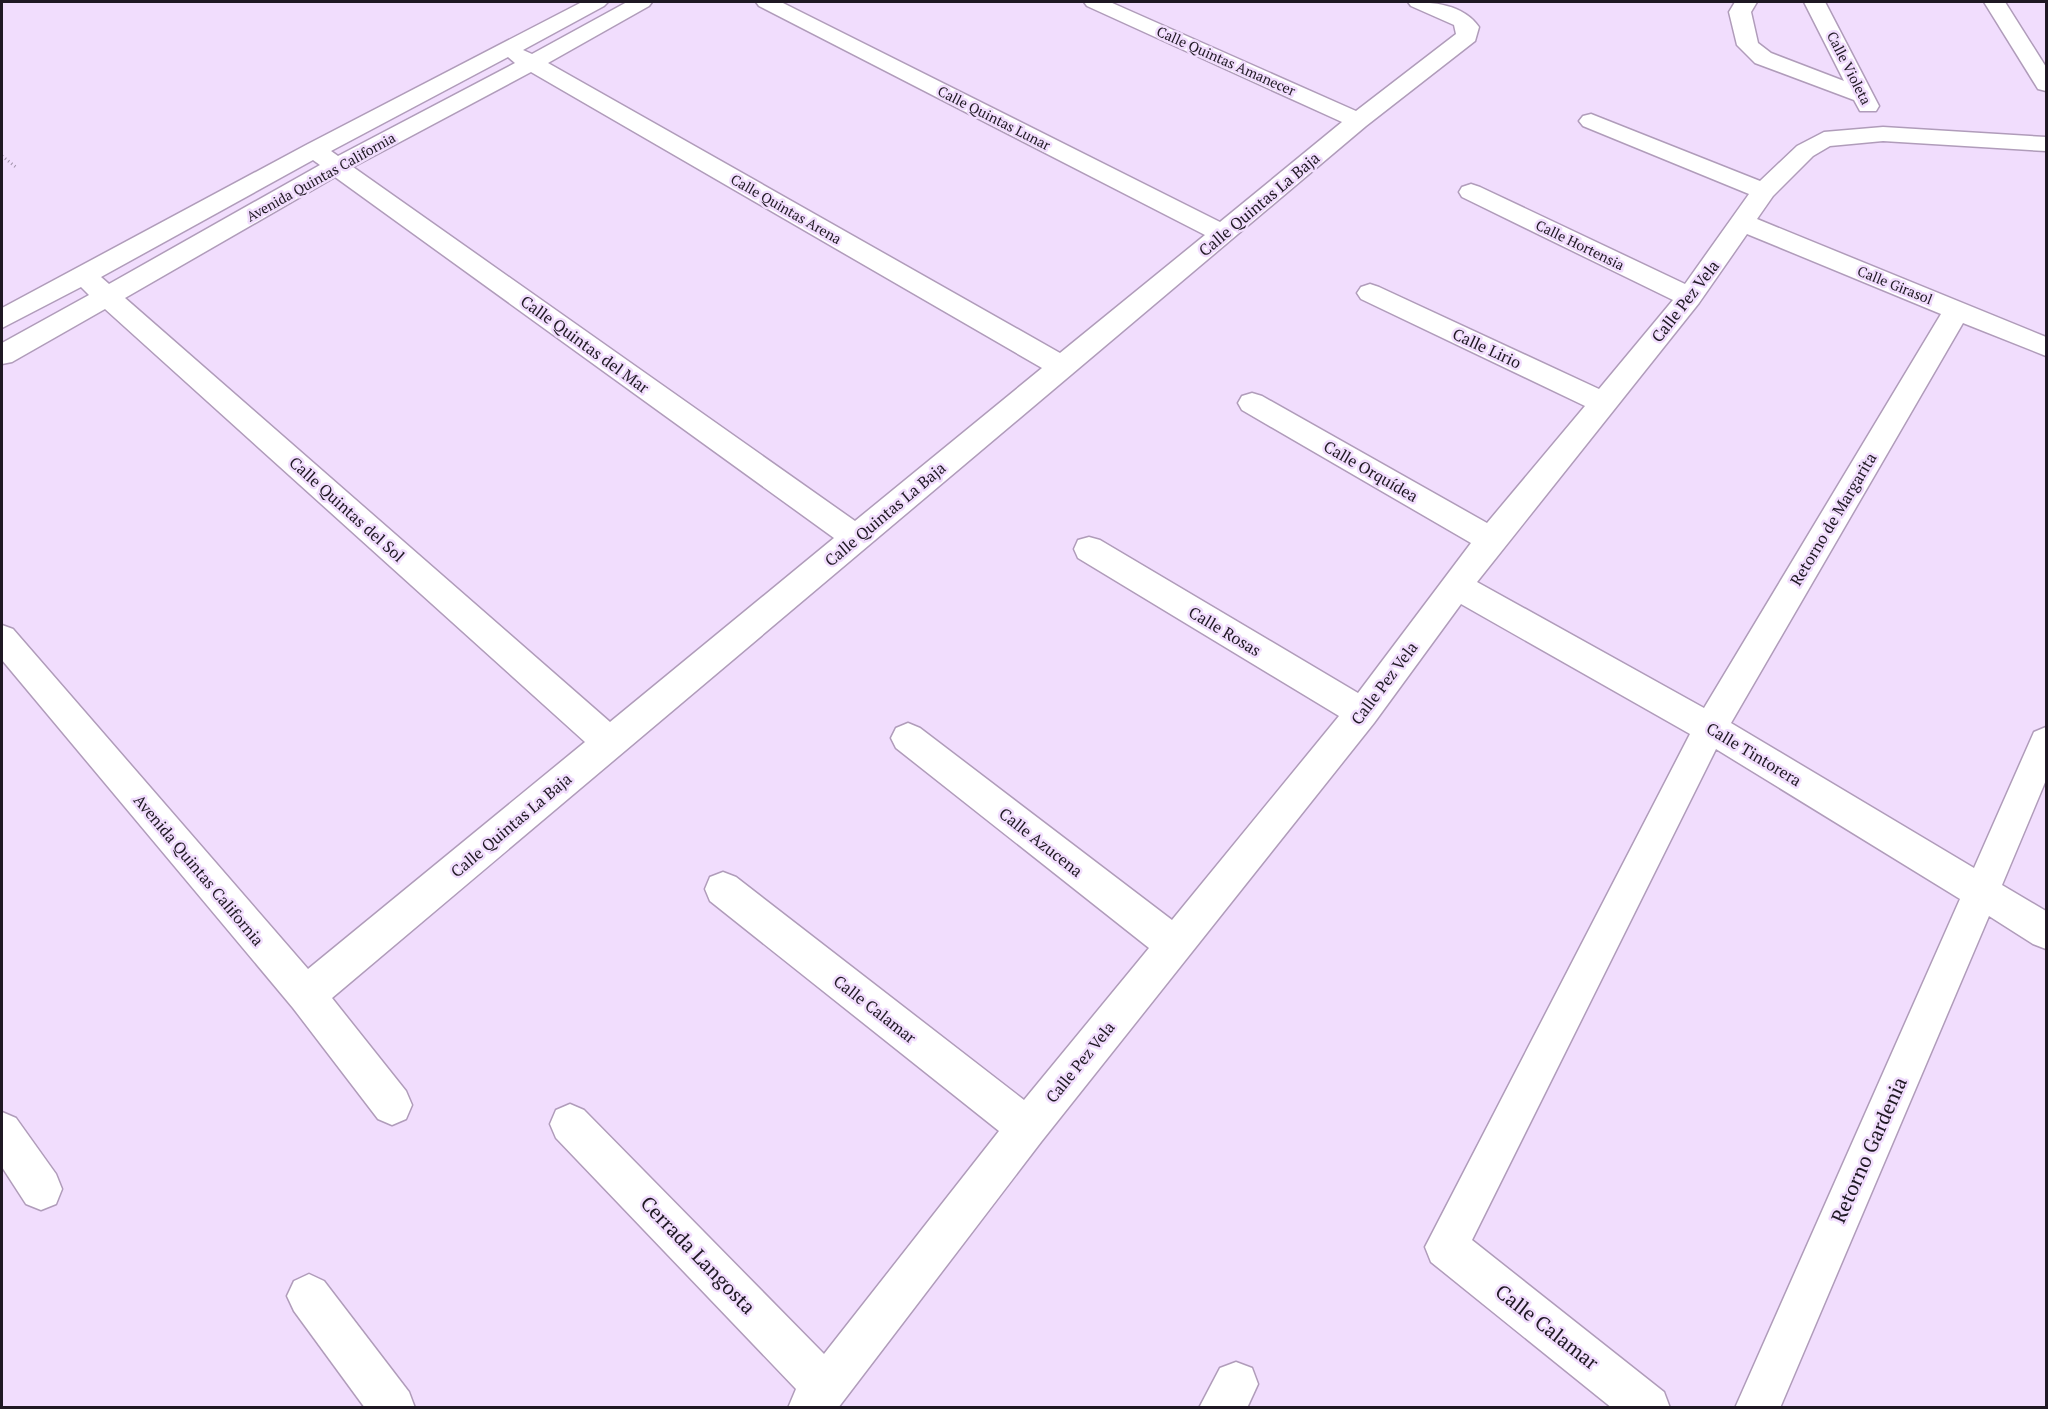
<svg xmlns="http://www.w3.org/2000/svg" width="2048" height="1409" font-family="'PT Serif',serif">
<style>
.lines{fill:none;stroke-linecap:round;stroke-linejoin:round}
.minor-casing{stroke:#b09cba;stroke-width:3}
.path{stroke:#a293ab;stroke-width:3;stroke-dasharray:1 3;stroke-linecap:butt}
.minor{fill:#fff;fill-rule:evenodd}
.labels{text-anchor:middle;stroke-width:5;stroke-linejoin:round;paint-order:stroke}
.far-street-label{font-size:14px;fill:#1f1823;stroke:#f1ddfd}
.street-label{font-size:16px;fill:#1f1823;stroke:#f1ddfd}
.near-street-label{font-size:20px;fill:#1f1823;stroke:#f1ddfd}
</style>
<rect width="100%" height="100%" fill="#f1ddfd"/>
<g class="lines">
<defs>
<g id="minor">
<path d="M 582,2 L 608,2 L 604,6 L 523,50 L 532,54 L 627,2 L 652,2 L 649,6 L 548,63 L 1060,353 L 1205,235 L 759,6 L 756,2 L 781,2 L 1220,222 L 1342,122 L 1087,6 L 1084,2 L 1110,2 L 1356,111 L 1456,34 L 1454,25 L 1411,6 L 1408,2 C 1433,2 1463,4 1479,27 L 1475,41 L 1366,126 L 332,998 L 406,1091 L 412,1105 L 406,1119 L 392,1125 L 378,1119 L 293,1008 L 2,660 L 2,625 L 13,629 L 308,969 L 585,742 L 105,309 L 12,362 L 2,364 L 2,343 L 89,295 L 81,287 L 2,328 L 2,308 L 306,145 ZM 508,57 L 515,63 L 338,156 L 331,151 ZM 531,72 L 1042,368 L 855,521 L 353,167 ZM 313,160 L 320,165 L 109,284 L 101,277 ZM 335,177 L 834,538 L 610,722 L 125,298 Z"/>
<path d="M 1735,2 L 1757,2 L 1751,12 L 1758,43 L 1771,53 L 1844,81 L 1804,2 L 1825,2 L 1879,106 L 1876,111 L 1860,111 L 1854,100 L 1755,63 L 1737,45 L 1729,12 Z"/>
<path d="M 1984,2 L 2005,2 L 2046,67 L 2046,91 L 2038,89 Z"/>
<path d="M 1591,114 L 1760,181 L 1797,146 L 1824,132 L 1883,127 L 2046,137 L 2046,151 L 1883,141 L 1830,146 L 1813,156 L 1773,196 L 1757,219 L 2046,337 L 2046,356 L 1963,323 L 1731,723 L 1974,868 L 2034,732 L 2046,727 L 2046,780 L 2002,885 L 2046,911 L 2046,949 L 2033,944 L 1989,916 L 1780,1408 L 1735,1408 L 1960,899 L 1716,749 L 1472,1240 L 1664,1392 L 1670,1408 L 1612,1408 L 1431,1262 L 1425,1247 L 1690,734 L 1461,604 L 1374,723 L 1041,1142 L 838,1408 L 788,1408 L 796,1389 L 556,1138 L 550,1124 L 556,1110 L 570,1104 L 584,1110 L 824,1354 L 999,1131 L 710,901 L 705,889 L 710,877 L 723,872 L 736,877 L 1024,1100 L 1149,948 L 896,748 L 891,738 L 896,728 L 908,723 L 920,728 L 1172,920 L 1339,716 L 1078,558 L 1074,549 L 1078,540 L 1089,537 L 1100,540 L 1358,693 L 1471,543 L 1242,410 L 1238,403 L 1242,396 L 1252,393 L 1262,396 L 1487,523 L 1585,406 L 1361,299 L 1357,293 L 1361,287 L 1370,284 L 1379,287 L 1599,389 L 1673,300 L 1462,197 L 1459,192 L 1462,187 L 1471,184 L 1480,187 L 1685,284 L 1749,194 L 1583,126 L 1579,121 L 1583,116 ZM 1747,234 L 1941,314 L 1704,708 L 1477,582 L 1699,303 Z"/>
<path d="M 2,1112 L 16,1118 L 56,1174 L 62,1189 L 56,1204 L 41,1210 L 26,1204 L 2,1167 Z"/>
<path d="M 309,1274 L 324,1281 L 409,1392 L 415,1408 L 365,1408 L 294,1311 L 287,1296 L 294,1281 Z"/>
<path d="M 1236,1362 L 1252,1368 L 1258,1384 L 1247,1408 L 1199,1408 L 1220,1368 Z"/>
</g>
</defs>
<!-- minor casing -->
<use href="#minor" class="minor-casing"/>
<!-- path -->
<path class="path" d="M 2,156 L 17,168"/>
<!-- minor -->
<use href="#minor" class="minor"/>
</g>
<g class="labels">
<!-- far-street labels -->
<g class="far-street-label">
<text transform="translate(1226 61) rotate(24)" y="5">Calle Quintas Amanecer</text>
<text transform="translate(1849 68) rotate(63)" y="5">Calle Violeta</text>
<text transform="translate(994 118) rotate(27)" y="5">Calle Quintas Lunar</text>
<text transform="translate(321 177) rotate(-29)" y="5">Avenida Quintas California</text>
<text transform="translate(786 209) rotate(30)" y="5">Calle Quintas Arena</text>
<text transform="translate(1580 245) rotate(26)" y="5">Calle Hortensia</text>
<text transform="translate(1895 285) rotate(22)" y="5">Calle Girasol</text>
</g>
<!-- street labels -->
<g class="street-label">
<text transform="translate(1259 204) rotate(-40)" y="6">Calle Quintas La Baja</text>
<text transform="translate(1685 301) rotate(-52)" y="6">Calle Pez Vela</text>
<text transform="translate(585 344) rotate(36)" y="6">Calle Quintas del Mar</text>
<text transform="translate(1487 348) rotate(25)" y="6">Calle Lirio</text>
<text transform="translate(1371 471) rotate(30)" y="6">Calle Orquídea</text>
<text transform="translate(347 509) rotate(42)" y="6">Calle Quintas del Sol</text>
<text transform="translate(885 514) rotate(-40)" y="6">Calle Quintas La Baja</text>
<text transform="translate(1833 519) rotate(-59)" y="6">Retorno de Margarita</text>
<text transform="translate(1225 631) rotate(31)" y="6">Calle Rosas</text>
<text transform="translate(1384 683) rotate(-53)" y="6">Calle Pez Vela</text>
<text transform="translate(1754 754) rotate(31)" y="6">Calle Tintorera</text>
<text transform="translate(511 825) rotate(-40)" y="6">Calle Quintas La Baja</text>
<text transform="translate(1041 842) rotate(38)" y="6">Calle Azucena</text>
<text transform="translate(199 870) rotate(50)" y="6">Avenida Quintas California</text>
<text transform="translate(875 1009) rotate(38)" y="6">Calle Calamar</text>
<text transform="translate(1080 1062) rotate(-51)" y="6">Calle Pez Vela</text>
</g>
<!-- near-street labels -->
<g class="near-street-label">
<text transform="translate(1869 1150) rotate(-66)" y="7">Retorno Gardenia</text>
<text transform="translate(698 1255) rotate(46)" y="7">Cerrada Langosta</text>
<text transform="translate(1547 1327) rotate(38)" y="7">Calle Calamar</text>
</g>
</g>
<!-- border -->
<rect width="2048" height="1409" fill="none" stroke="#1f1823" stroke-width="6"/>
</svg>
